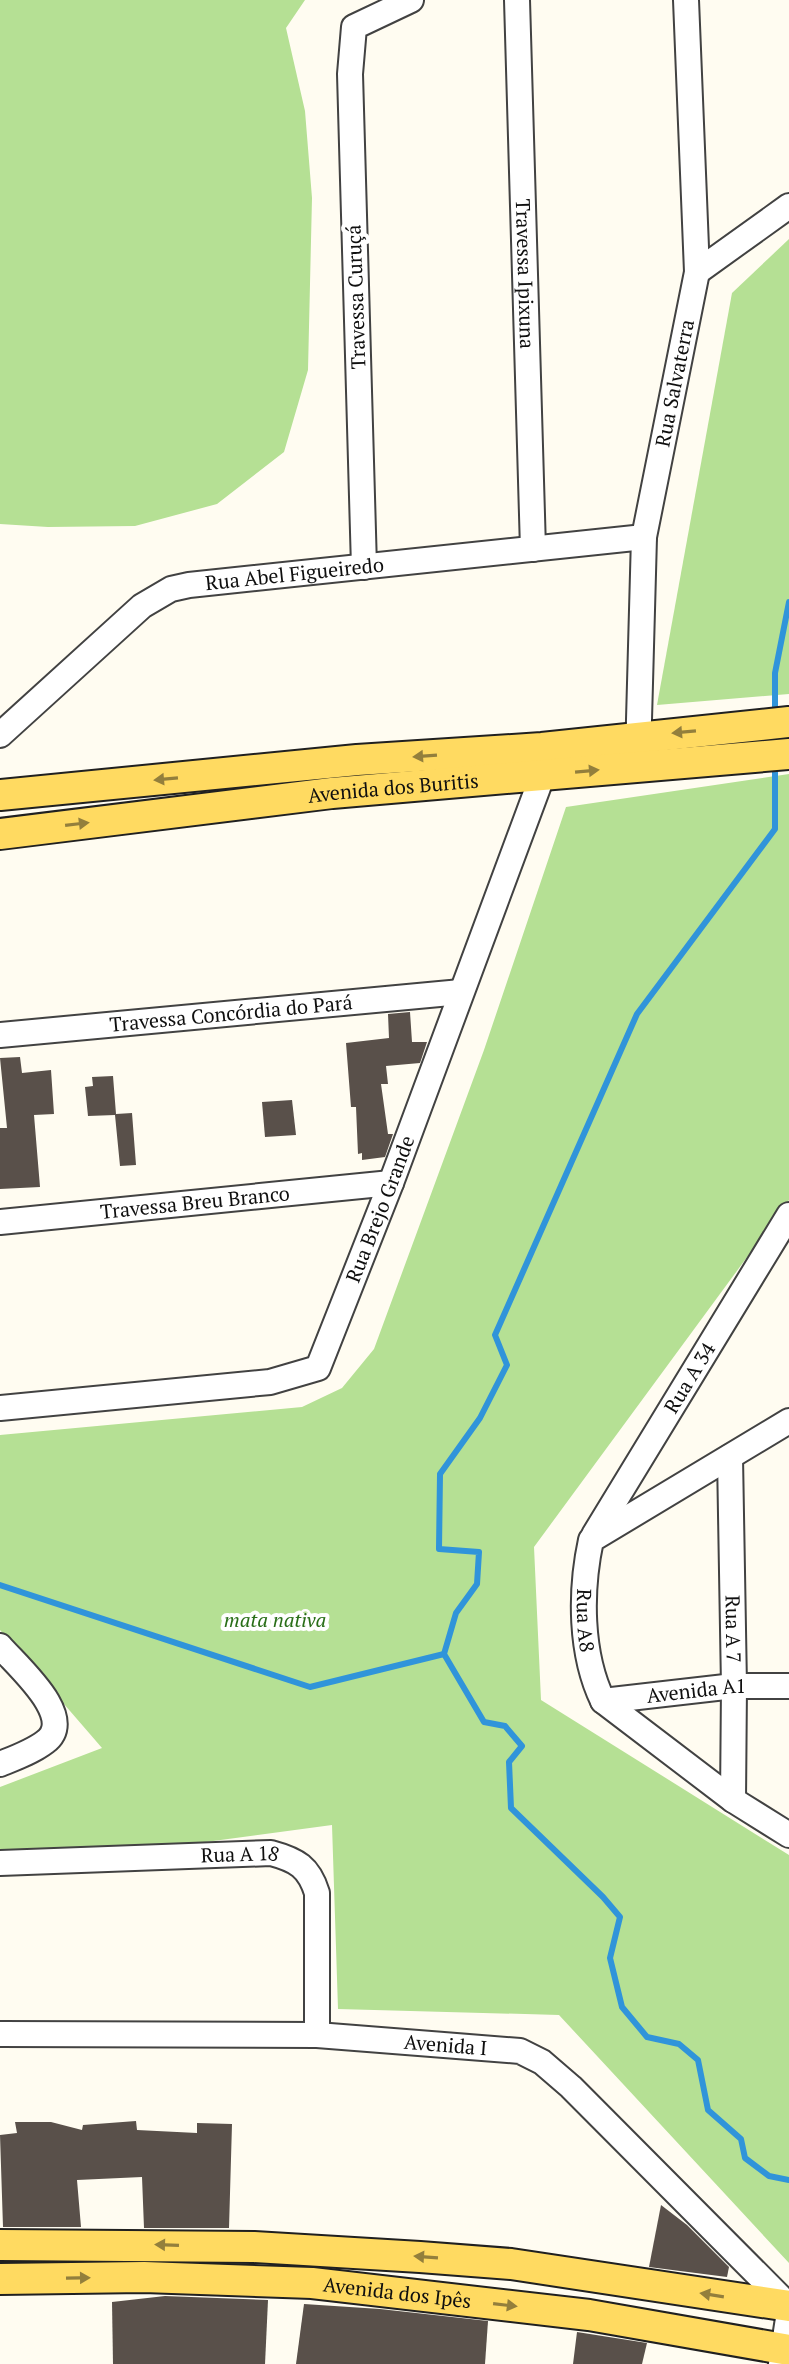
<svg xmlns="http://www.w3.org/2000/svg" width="789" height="2364" font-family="'PT Serif',serif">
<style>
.forest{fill:#b5e094}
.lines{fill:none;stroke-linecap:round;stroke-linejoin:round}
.stream{stroke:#3094da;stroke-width:6}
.building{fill:#59504a}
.minor-casing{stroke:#424242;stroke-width:28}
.major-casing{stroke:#202020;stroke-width:34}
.minor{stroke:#fff;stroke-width:24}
.major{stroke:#ffda61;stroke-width:30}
.oneway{fill:#937f3c}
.labels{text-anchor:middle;stroke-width:8;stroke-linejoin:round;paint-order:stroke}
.street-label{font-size:20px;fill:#0f0f0f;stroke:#fff}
.park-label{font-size:20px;font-style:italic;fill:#296e18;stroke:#fff}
</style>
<rect width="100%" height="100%" fill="#fffcf1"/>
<!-- forest -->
<g class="forest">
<path d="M 0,0 L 305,0 L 286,28 L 305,111 L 312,198 L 308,370 L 284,452 L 217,504 L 135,526 L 48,527 L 0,524 Z"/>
<path d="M 789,239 L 789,694 L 657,705 L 732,293 Z"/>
<path d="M 789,774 L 789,1200 L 534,1547 L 541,1700 L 789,1855 L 789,2263 L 559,2015 L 338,2009 L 332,1825 L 146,1850 L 0,1850 L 0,1787 L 102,1748 L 0,1630 L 0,1435 L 302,1407 L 342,1388 L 374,1349 L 484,1050 L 566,807 Z"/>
</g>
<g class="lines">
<!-- stream -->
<g class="stream">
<path d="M 775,713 L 775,673 L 789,602"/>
<path d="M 775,764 L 775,829 L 637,1014 L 495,1335 L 507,1365 L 480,1418 L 440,1474 L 439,1549 L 479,1552 L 477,1584 L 456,1613 L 444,1654 L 484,1722 L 505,1726 L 522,1746 L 509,1762 L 511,1808 L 603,1897 L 620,1917 L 610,1958 L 622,2007 L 647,2037 L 679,2044 L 698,2060 L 708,2110 L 741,2139 L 745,2158 L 769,2176 L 789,2180"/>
<path d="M 0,1585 L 310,1687 L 444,1654"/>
</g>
</g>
<!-- building -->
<g class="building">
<path d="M 410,1012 L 412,1042 L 427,1042 L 420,1063 L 386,1066 L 388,1084 L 381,1084 L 388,1134 L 393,1134 L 385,1157 L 362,1160 L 362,1153 L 358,1154 L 356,1107 L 351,1107 L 346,1043 L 389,1038 L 388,1014 Z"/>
<path d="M 20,1057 L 22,1073 L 51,1070 L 54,1114 L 34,1115 L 40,1187 L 0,1189 L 0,1128 L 7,1128 L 0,1058 Z"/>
<path d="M 113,1076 L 116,1114 L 132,1113 L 136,1165 L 120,1166 L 115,1115 L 88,1116 L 85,1087 L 93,1086 L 92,1077 Z"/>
<path d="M 292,1100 L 296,1135 L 265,1137 L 262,1102 Z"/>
<path d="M 136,2121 L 137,2130 L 197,2133 L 197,2123 L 232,2124 L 229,2228 L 144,2228 L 142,2177 L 77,2180 L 81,2227 L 3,2227 L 0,2135 L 17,2133 L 15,2122 L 51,2122 L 82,2130 L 83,2125 Z"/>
<path d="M 661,2205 L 687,2225 L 729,2267 L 727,2277 L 649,2267 Z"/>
<path d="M 165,2296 L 268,2300 L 265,2364 L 113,2364 L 112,2302 Z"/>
<path d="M 304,2304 L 380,2309 L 488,2321 L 485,2364 L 296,2364 Z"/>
<path d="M 577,2332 L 647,2343 L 642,2364 L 573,2364 Z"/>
</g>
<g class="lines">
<defs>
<g id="minor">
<path id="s1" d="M 517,0 L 533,549"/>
<path d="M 697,272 L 789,206"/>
<path d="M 364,567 L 350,74 L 354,27 L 411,0"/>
<path id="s2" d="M 0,735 L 142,606 L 171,589 L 189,585 L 644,537"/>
<path id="s3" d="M 638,756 L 644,537 L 697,272 L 686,0"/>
<path id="s4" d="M 0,1035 L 461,992"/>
<path id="s5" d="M 0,1222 L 391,1183"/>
<path id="s6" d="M 0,1408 L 270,1382 L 318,1368 L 391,1183 L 543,774 L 542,761"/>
<path id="s7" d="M 789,1421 L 591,1540 C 580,1591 580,1654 603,1701 L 733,1800 L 789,1835"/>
<path id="s8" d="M 730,1457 L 734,1686 L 733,1800"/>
<path id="s9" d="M 594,1535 L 789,1215"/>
<path d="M 0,1646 C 18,1667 78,1718 45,1742 C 32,1752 15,1758 0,1764"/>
<path id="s10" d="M 603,1701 L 734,1686 L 789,1686"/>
<path id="s11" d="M 0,1863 L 271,1853 C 297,1860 309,1867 317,1893 L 317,2035"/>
<path id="s12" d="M 0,2034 L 317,2035 L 520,2051 L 542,2062 L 571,2087 L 789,2306"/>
<path d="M 781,2364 L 789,2312"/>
</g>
<g id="major">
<path d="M 0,795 L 357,760 L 542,748 L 789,722"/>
<path id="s13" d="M 0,834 L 332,793 L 789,754"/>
<path d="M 0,2245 L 254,2247 L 420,2257 L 511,2264 L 789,2306"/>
<path id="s14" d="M 0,2279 L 144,2277 L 312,2283 L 589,2315 L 789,2350"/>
</g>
</defs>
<!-- minor casing -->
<use href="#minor" class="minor-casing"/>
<!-- major casing -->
<use href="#major" class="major-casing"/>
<!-- minor -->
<use href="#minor" class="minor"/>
<!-- major -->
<use href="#major" class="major"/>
</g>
<!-- one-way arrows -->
<defs><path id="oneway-solid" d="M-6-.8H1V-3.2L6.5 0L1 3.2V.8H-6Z" transform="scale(2)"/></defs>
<g class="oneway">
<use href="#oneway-solid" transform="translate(684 732) rotate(175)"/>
<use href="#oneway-solid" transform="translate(425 756) rotate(176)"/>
<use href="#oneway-solid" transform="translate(587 771) rotate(-5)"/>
<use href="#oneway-solid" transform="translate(166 779) rotate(175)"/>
<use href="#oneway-solid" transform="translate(77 824) rotate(-7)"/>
<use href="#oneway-solid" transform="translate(167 2245) rotate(-178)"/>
<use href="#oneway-solid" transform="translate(426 2257) rotate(-176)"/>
<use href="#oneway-solid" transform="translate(78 2278) rotate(-1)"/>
<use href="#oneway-solid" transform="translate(712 2295) rotate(-171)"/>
<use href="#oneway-solid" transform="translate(505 2305) rotate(7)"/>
</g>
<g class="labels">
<!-- street labels -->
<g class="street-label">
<text dy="7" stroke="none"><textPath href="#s1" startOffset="274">Travessa Ipixuna</textPath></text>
<text transform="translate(356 297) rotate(-92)" y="7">Travessa Curuçá</text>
<text dy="7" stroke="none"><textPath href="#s3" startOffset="376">Rua Salvaterra</textPath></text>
<text dy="7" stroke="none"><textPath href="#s2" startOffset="350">Rua Abel Figueiredo</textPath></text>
<text dy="7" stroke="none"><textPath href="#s13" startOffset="396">Avenida dos Buritis</textPath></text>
<text dy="7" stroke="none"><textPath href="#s4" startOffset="232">Travessa Concórdia do Pará</textPath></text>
<text dy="7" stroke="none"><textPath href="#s5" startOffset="196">Travessa Breu Branco</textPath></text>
<text dy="7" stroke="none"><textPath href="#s6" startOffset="492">Rua Brejo Grande</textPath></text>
<text dy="7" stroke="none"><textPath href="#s9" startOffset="184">Rua A 34</textPath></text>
<text dy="7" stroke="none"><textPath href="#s7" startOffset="312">Rua A8</textPath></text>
<text dy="7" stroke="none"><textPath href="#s8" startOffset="172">Rua A 7</textPath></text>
<text dy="7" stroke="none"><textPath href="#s10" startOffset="94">Avenida A1</textPath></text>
<text dy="7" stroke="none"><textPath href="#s11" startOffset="240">Rua A 18</textPath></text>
<text dy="7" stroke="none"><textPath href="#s12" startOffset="446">Avenida I</textPath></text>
<text dy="7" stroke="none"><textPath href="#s14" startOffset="398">Avenida dos Ipês</textPath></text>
</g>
<!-- park labels -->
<g class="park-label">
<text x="275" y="1627">mata nativa</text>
</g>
</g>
</svg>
